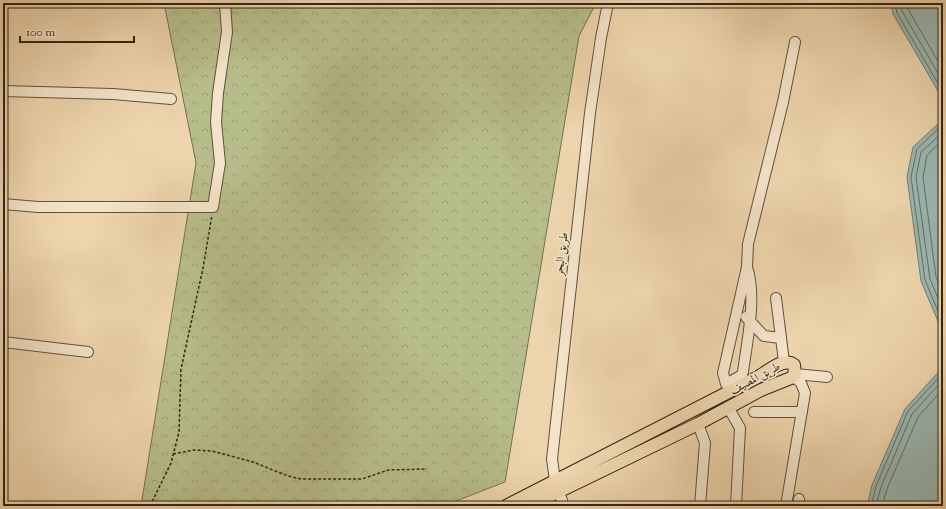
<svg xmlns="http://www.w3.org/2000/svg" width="946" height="509" font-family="'Sorts Mill Goudy',Amiri,serif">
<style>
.forest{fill:url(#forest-crowns);stroke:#747150}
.water{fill:#9ab7b1;stroke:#707d73}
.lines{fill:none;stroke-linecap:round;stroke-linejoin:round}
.shore{stroke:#666e64;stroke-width:1}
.minor-casing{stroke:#61513c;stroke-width:12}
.major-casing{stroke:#322516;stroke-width:14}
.path{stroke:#322516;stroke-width:1.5;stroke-dasharray:3 2;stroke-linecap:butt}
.minor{stroke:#f3e3c9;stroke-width:10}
.major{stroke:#edd4ac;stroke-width:12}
.labels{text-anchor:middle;stroke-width:3.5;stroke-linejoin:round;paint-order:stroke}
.street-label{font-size:12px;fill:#322516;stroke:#f3e3c9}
</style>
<defs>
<pattern id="forest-crowns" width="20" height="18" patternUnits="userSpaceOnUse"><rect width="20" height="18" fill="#b7bd8a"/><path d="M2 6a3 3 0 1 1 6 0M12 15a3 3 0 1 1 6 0" fill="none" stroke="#9ea276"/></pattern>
</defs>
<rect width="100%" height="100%" fill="#edd4ac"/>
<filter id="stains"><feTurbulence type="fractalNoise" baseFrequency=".005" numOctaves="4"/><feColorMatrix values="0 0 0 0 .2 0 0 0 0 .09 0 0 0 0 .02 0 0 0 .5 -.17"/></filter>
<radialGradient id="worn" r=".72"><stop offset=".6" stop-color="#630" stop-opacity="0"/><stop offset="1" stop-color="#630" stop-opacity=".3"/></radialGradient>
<!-- forest -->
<path class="forest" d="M 164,3 L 596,3 L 579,36 L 505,482 L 443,506 L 141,506 L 196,163 Z"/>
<!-- water -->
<g class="water">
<path d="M 891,3 L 943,3 L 943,103 L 941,96 L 893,14 Z"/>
<path d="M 943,113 L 943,333 L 921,281 L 907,177 L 913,147 L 939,123 Z"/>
<path d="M 943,367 L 943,506 L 867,506 L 872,485 L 905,409 Z"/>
</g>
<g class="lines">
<!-- shore -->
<g class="shore">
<path d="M 895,3 L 897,13 L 943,92"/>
<path d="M 900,3 L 902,11 L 943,82"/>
<path d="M 907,3 L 908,9 L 943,70"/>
<path d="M 943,124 L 917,149 L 911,177 L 925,280 L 943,323"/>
<path d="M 943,132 L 921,152 L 916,177 L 930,279 L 943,310"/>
<path d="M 943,140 L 927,155 L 923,177 L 936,277 L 943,294"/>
<path d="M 871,506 L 876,486 L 908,411 L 943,373"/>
<path d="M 876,506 L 881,487 L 912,414 L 943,380"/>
<path d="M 882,506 L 887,489 L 918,417 L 943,389"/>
</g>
<defs>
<g id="minor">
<path d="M 3,91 L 113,94 L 171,99"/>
<path d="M 3,204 L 38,207 L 213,207 L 220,163 L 216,122 L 218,93 L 227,32 L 225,3"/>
<path d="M 747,267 C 757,297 747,341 743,372 L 742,375 L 726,384 L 723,373 L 747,267 L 748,244 L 783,102 L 795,42"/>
<path d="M 776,298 L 784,362"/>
<path d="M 746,317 L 764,336 L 781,338"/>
<path d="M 3,342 L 88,352"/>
<path d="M 795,374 L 827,377"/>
<path d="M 728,407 L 740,428 L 736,506"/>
<path d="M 754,412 L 802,412"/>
<path d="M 698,424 L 705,443 L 700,506"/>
<path d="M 564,506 L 555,481 L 552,459 L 590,113 L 601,38 L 608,3"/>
<path d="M 786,506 L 805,393 L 801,383 L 794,377"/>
<path d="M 798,506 L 799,499"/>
</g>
<path id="major" d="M 506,506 L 756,378 C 766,373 784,356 794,365 L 795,374 L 791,378 L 761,390 L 698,424 L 529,506"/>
</defs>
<!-- minor casing -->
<use href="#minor" class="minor-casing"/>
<!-- major casing -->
<use href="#major" class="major-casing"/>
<!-- path -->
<g class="path">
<path d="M 173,454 L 194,450 L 212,451 L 253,462 L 288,476 L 301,479 L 362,479 L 388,470 L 427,469"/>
<path d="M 150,506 L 171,463 L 179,432 L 181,369 L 203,268 L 212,215"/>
</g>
<!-- minor -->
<use href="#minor" class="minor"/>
<!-- major -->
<use href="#major" class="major"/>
</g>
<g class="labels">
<!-- street labels -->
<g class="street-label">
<text transform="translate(561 254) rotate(-83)" y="4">طريق البحر</text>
<text transform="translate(755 378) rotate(-28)" y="4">طريق المصيف</text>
</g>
</g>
<!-- margin -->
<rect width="946" height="509" fill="none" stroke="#edd4ac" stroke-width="16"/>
<rect x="4" y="4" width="938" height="501" fill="none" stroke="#322516" stroke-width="2"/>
<rect x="8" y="8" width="930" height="493" fill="none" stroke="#322516"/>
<!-- scale -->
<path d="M20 36v6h114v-6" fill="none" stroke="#322516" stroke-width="2"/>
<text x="26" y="36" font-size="12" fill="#322516" stroke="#f3e3c9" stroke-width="3" paint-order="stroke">100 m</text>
<rect width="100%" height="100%" filter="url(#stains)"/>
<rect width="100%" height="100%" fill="url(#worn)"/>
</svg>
